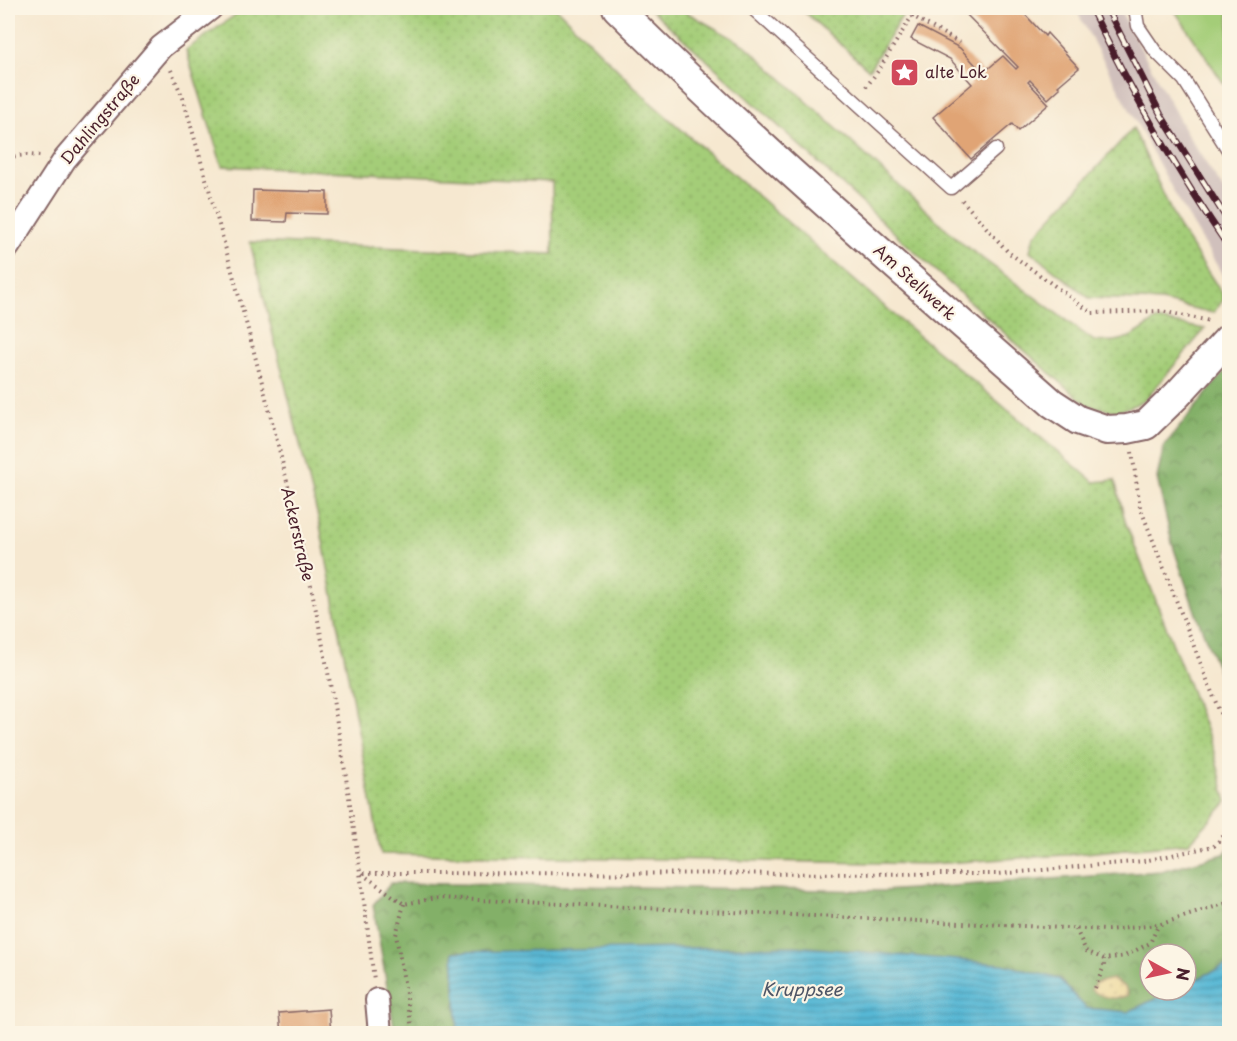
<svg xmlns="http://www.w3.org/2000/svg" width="1237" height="1041" font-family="'Playpen Sans',sans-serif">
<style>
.railway{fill:#d0c0bc}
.grass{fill:url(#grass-dots);stroke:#777652;stroke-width:1.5}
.forest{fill:url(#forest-crowns);stroke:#66684a;stroke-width:1.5}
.sand{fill:url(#sand-dots);stroke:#9c7c64;stroke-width:1.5}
.garden{fill:#a4cd78;stroke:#777652;stroke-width:1.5}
.water{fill:url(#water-rules);stroke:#506c80;stroke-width:1.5}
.building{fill:#e0a475}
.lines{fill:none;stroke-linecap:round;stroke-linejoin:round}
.service-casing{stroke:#866565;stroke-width:15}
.minor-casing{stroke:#866565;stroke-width:26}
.tertiary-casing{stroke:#866565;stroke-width:32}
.path{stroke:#866565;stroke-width:4;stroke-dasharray:1.5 4.5;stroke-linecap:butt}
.service{stroke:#fff;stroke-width:12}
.minor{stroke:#fff;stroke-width:22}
.tertiary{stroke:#fff;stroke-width:28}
.rail-casing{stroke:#4a1f2b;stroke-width:7}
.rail{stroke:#fcf5e5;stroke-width:4.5;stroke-dasharray:14;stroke-linecap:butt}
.tertiary-bridge-casing{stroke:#866565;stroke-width:32;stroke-linecap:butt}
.tertiary-bridge{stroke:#fff;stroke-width:28}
.labels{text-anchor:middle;stroke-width:4.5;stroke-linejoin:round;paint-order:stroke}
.poi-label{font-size:16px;fill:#4a1f2b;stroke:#fcf5e5;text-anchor:start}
.street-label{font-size:16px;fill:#4a1f2b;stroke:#fcf5e5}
.water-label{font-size:18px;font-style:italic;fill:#4e5566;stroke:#fcf5e5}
</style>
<defs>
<pattern id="grass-dots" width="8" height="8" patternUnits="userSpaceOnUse" patternTransform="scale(1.5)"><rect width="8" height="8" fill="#a4cd78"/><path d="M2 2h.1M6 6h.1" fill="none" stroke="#8fb068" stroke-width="1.8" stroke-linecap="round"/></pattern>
<pattern id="forest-crowns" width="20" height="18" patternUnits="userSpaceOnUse" patternTransform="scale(1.5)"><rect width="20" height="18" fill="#83b068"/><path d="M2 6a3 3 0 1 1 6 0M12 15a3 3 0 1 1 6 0" fill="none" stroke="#6d8f56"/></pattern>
<pattern id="sand-dots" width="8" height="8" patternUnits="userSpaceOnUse" patternTransform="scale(1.5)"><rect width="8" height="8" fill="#eeda9e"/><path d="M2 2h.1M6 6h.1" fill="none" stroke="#cebb88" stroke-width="1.8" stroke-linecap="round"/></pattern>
<pattern id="water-rules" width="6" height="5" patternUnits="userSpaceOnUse" patternTransform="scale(1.5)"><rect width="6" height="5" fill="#56b8d5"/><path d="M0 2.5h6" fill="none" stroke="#4995ad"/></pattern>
</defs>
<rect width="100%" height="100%" fill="#fcf5e5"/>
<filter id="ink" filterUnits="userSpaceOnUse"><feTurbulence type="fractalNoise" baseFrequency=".0167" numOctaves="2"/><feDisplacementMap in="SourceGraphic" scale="12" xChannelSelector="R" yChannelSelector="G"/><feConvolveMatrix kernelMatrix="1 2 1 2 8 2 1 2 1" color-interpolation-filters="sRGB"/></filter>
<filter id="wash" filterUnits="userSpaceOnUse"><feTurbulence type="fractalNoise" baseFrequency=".008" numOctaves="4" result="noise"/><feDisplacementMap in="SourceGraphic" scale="24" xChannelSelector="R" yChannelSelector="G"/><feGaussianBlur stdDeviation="1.35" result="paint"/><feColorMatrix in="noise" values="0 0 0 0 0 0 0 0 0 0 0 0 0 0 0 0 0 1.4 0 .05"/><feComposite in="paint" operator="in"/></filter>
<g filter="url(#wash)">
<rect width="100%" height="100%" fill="#f6e8d0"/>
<!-- railway -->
<path class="railway" d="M 1075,8 L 1119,8 L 1187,134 L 1229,199 L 1229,286 L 1175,194 Z"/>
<!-- grass -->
<g class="grass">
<path d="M 245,8 L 556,8 L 651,103 L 899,319 L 1094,482 L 1115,480 L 1125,521 L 1212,745 L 1227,802 L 1189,843 L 1065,855 L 929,864 L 381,854 L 320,525 L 250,242 L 553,254 L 552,182 L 222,166 L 186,50 Z"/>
<path d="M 649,8 L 679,8 L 745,45 L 963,244 L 1094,341 C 1124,344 1132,337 1156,320 L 1205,329 L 1144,401 L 1117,412 L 1087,405 C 937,277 796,139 649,8 Z"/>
<path d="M 800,8 L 907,8 L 869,70 Z"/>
<path d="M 1133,128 L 1178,226 L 1225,298 L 1213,313 L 1161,301 L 1089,298 L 1030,251 L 1034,236 Z"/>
</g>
<!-- forest -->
<g class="forest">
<path d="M 1229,366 L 1229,697 L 1196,614 L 1172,543 L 1157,478 L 1164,446 Z"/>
<path d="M 1229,848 L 1229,964 L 1186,984 L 1186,954 L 1150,954 L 1150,990 L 1174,990 L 1128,1012 L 1086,1008 L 1059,979 L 453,953 L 458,1033 L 395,1033 L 373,905 L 391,883 L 883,891 L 1161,871 L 1224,854 Z"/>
</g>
<!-- sand -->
<path class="sand" d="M 1112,979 L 1125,987 L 1128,995 C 1115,1001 1103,998 1091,990 L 1095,983 Z"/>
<!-- garden -->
<path class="garden" d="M 1173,8 L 1229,8 L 1229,81 L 1224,84 Z"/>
<!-- water -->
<path class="water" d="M 795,946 L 1003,964 L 1059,979 L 1086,1008 L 1128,1012 L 1174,990 L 1186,990 L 1186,984 L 1229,964 L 1229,1033 L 458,1033 L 453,952 Z"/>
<g id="blocks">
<!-- building -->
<g class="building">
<path d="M 963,8 L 1019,8 L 1045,36 L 1047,33 L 1079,68 L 1058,86 L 1060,88 L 1048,99 L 1030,80 L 1028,82 L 1049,104 L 1018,131 L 1012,124 L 971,159 L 933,117 L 972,84 L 950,59 L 911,39 L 918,26 L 960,48 L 983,73 L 1003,56 L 1016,69 L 1018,67 L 961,9 Z"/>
<path d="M 253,190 L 327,192 L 327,214 L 287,213 L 286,222 L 252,221 Z"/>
<path d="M 329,1009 L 331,1034 L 281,1034 L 279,1013 Z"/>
</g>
</g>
</g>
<g filter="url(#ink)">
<use href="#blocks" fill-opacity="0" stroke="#866565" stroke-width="1.5"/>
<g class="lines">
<defs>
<g id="service">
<path d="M 752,8 L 951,188 L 996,149"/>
<path d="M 1135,8 L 1138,26 L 1155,51 L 1184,80 L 1230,153"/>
</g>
<g id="minor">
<path d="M 8,247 L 65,159 L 161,47 L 211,8"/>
<path d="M 377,1000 L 380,1034"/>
</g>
<path id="tertiary" d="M 617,8 C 756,146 906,274 1052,403 L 1078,420 L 1107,430 L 1127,429 L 1146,425 L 1177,395"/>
</defs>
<!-- service casing -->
<use href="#service" class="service-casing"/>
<!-- minor casing -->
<use href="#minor" class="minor-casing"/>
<!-- tertiary casing -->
<use href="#tertiary" class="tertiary-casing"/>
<!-- path -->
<g class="path">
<path d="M 912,16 L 917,8"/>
<path d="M 171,70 L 183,98 C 225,245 267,392 301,541 C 334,686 356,833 374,980"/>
<path d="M 866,87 L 878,71 L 912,16 L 960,43"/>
<path d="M 8,157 L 27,155 L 41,156"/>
<path d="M 962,200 L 1008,252 L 1092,313 L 1161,311 L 1210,321"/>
<path d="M 1132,452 L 1140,507 L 1230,739"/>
<path d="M 364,873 L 998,874 L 1144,861 L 1214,846 L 1230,829"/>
<path d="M 362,874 L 404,904 L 437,898 L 1108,930 L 1158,925 L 1230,902"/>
<path d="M 404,904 L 396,935 L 413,1034"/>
<path d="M 1076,929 L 1086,951 L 1104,959 L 1125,956 L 1150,943 L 1158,926"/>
<path d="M 1095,988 L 1104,966 L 1104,959"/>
</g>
<!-- service -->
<use href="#service" class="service"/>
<!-- minor -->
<use href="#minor" class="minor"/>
<!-- tertiary -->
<use href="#tertiary" class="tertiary"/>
<defs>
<g id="rail">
<path d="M 1091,8 C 1131,92 1177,172 1230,249"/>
<path d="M 1107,8 L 1161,115 L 1230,224"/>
</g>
</defs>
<!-- rail casing -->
<use href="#rail" class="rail-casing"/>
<!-- rail -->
<use href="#rail" class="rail"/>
<defs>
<path id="tertiary-bridge" d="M 1177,395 L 1230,337"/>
</defs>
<!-- tertiary-bridge casing -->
<use href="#tertiary-bridge" class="tertiary-bridge-casing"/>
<!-- tertiary-bridge -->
<use href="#tertiary-bridge" class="tertiary-bridge"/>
</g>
</g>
<!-- icons -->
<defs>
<symbol id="sight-square" viewBox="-11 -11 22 22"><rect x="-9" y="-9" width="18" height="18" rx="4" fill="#d1495b" stroke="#fcf5e5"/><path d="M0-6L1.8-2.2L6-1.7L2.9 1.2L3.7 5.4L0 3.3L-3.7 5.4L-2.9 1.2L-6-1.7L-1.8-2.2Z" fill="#fff"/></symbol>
</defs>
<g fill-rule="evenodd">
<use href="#sight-square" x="888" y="56" width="33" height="33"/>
</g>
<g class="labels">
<!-- poi labels -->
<g class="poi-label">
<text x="925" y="78">alte Lok</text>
</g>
<!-- street labels -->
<g class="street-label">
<text transform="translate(100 119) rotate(-50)" y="6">Dahlingstraße</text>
<text transform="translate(915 282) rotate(42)" y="6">Am Stellwerk</text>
<text transform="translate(298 534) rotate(77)" y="6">Ackerstraße</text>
</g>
<!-- water labels -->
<g class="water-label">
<text x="802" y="996">Kruppsee</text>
</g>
</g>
<!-- margin -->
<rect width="1237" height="1041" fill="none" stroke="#fcf5e5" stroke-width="30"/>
<!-- north arrow -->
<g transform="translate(1168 972) rotate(98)"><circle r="28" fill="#fcf5e5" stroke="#b59f9b" stroke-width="1.5"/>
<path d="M0-4.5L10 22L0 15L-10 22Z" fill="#d1495b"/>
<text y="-9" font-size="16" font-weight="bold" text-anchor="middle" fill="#4a1f2b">N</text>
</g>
</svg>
